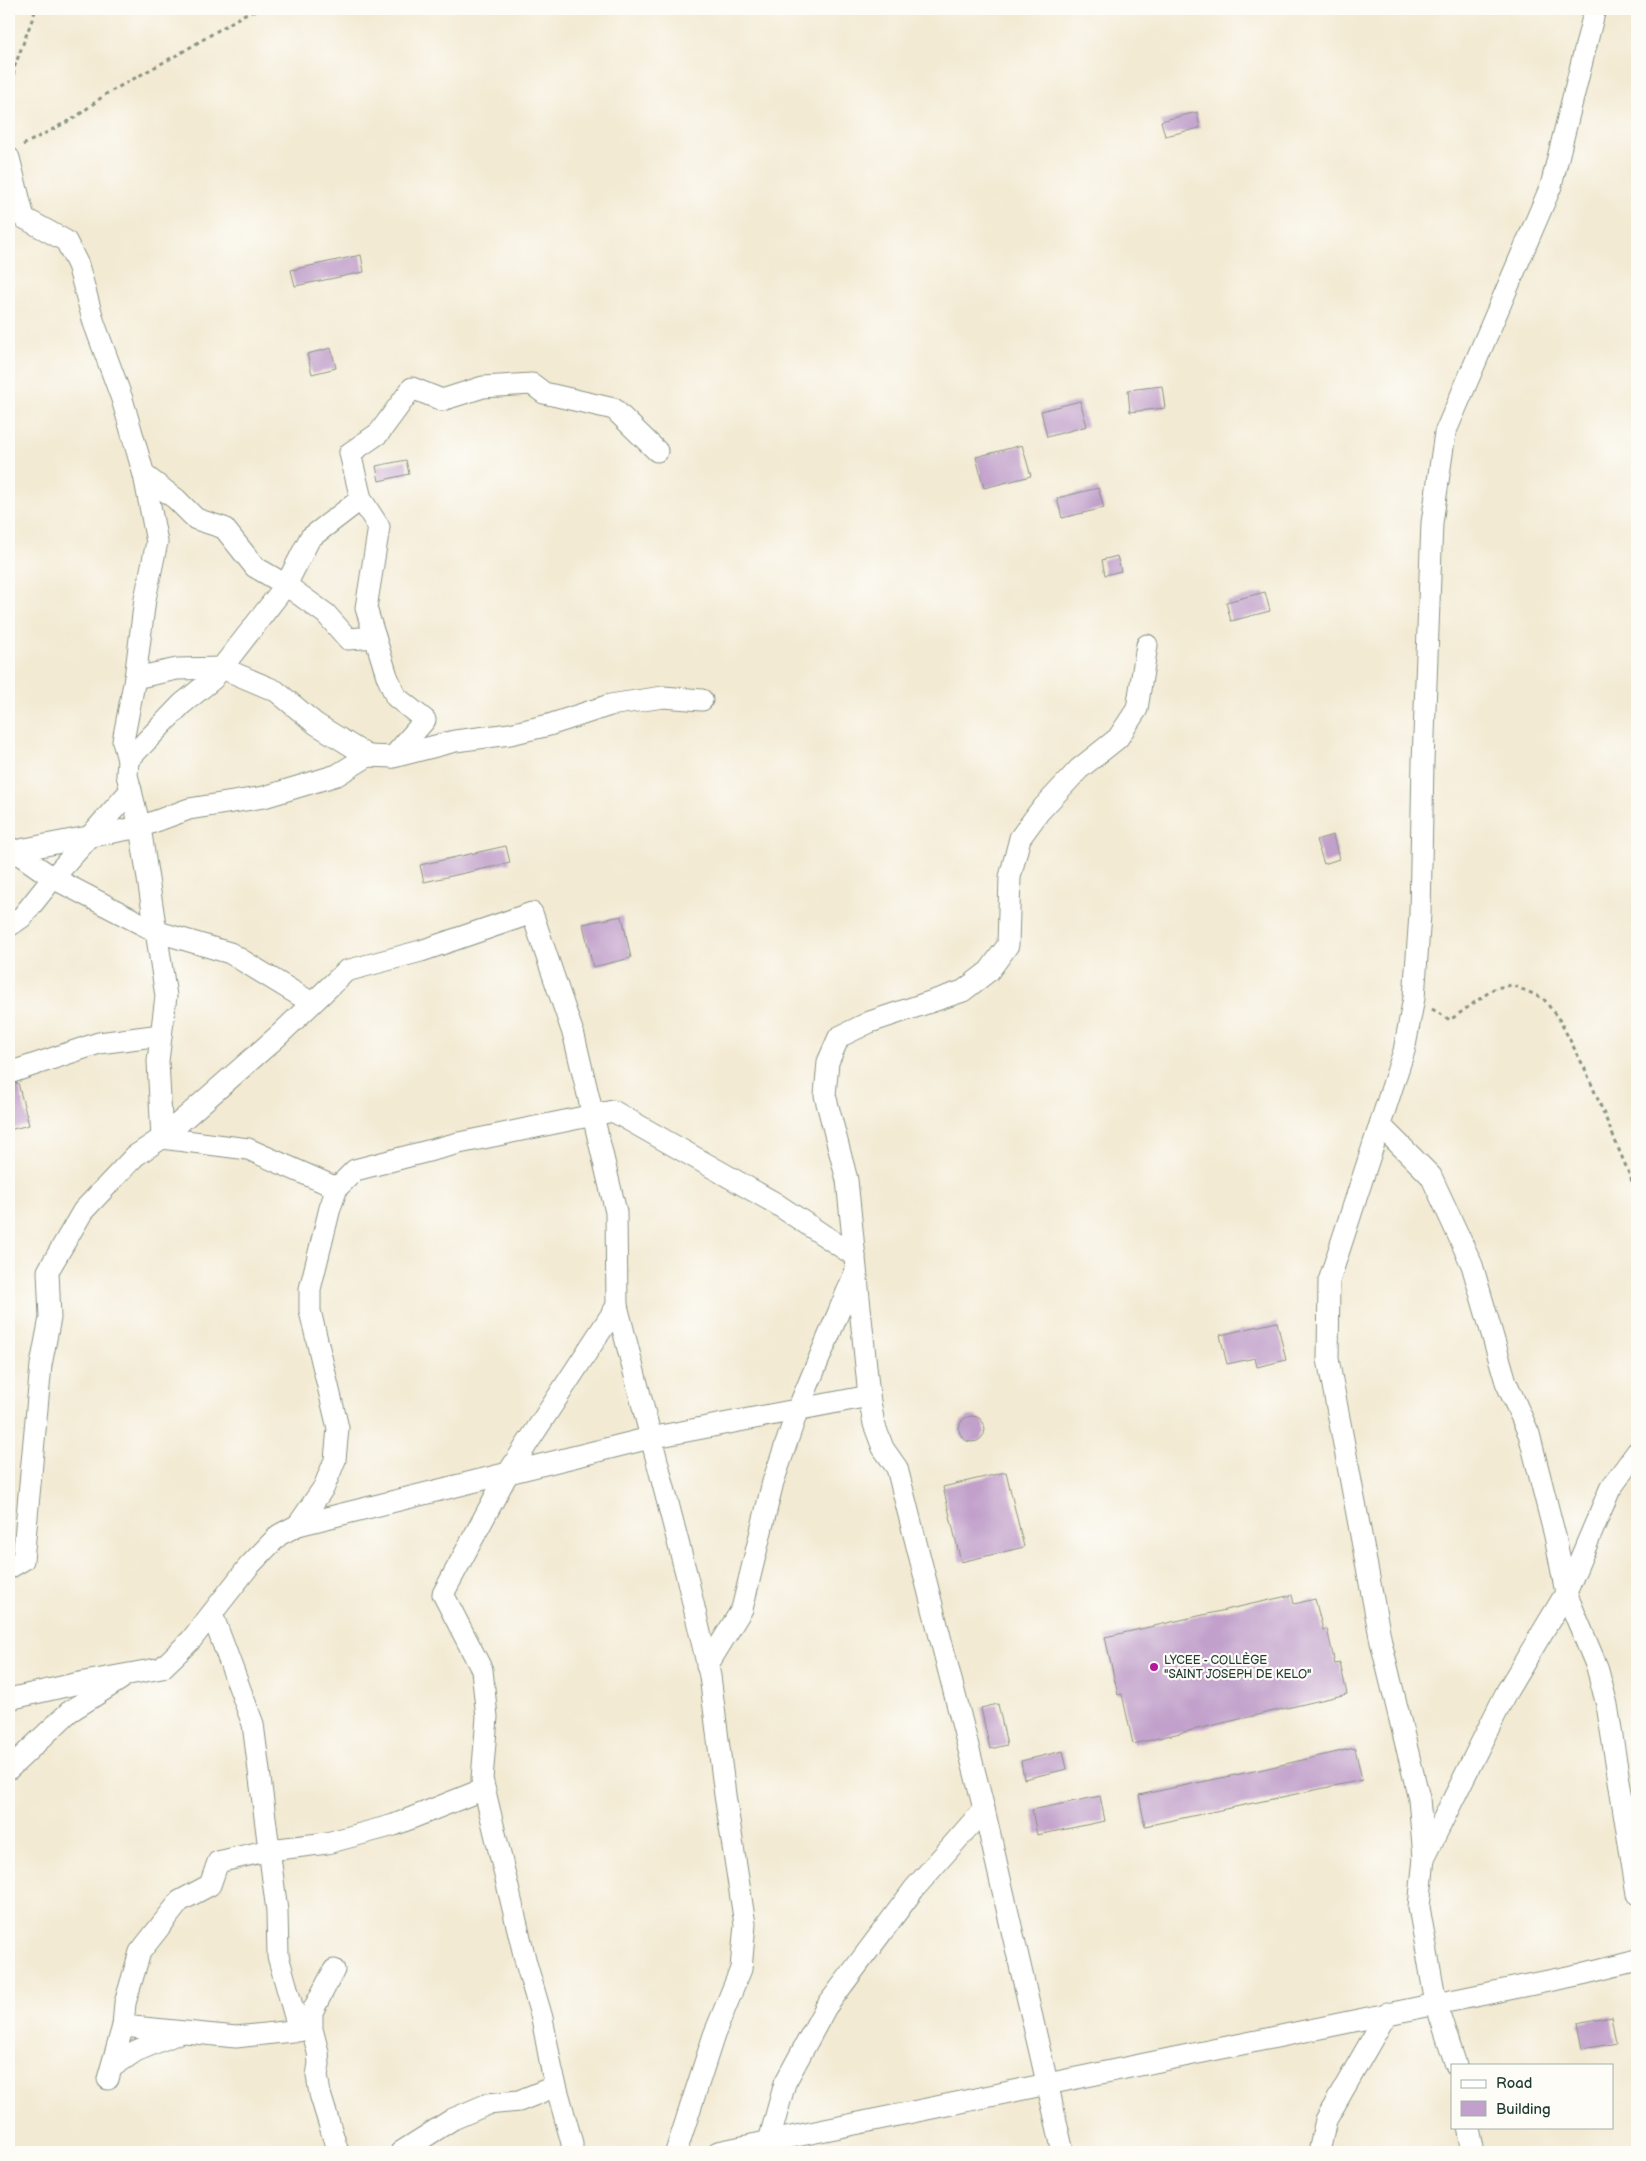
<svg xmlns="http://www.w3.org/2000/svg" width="1646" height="2161" font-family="'Balsamiq Sans',sans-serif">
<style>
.building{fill:#c1a0cb}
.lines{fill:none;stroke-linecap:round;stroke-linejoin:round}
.street-casing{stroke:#899484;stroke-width:23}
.path{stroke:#899484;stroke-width:3;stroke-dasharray:4 4;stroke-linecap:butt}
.street{stroke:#fff;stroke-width:21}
.poi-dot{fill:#b5179e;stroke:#fdfcf7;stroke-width:2}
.labels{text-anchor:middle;stroke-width:4.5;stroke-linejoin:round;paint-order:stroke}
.poi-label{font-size:12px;fill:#1f3d34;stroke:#fdfcf7;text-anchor:start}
</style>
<rect width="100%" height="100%" fill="#fdfcf7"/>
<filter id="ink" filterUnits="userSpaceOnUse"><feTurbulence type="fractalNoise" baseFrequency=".02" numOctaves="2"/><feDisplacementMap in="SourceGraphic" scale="10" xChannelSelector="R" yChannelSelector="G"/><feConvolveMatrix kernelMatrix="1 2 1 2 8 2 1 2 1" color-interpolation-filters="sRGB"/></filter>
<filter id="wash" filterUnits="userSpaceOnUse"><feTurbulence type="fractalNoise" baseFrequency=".0096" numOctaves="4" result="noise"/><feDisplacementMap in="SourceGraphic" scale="20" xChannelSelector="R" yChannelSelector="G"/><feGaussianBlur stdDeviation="1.12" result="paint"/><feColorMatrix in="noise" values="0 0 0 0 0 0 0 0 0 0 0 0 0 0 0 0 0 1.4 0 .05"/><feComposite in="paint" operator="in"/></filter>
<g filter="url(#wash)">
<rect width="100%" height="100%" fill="#f3ead3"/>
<g id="blocks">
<!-- building -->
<g class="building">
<path d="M 1197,112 L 1200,128 L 1165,136 L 1161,121 Z"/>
<path d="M 361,255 L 364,272 L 295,286 L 291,270 Z"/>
<path d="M 331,348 L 336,368 L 312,374 L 307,354 Z"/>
<path d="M 1162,386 L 1165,408 L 1130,412 L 1128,390 Z"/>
<path d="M 1080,401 L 1087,426 L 1047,437 L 1041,411 Z"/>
<path d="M 1022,445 L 1031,476 L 984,488 L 976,457 Z"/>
<path d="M 406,460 L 409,474 L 379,481 L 376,466 Z"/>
<path d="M 1098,488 L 1104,508 L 1062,518 L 1057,498 Z"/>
<path d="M 1117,556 L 1121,571 L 1105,575 L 1102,560 Z"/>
<path d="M 1265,592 L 1270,611 L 1231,621 L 1226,602 Z"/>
<path d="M 1333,835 L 1339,859 L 1324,864 L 1316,840 Z"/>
<path d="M 506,846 L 510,863 L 424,882 L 420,865 Z"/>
<path d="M 622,916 L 631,958 L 593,967 L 583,924 Z"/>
<path d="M 18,1083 L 29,1125 L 9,1130 L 9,1085 Z"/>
<path d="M 1277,1322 L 1286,1360 L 1257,1367 L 1255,1358 L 1227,1364 L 1220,1335 Z"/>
<circle cx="972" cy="1429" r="13"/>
<path d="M 1006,1472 L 1024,1547 L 961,1562 L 943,1487 Z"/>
<path d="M 1292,1595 L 1294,1604 L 1315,1599 L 1323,1630 L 1327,1629 L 1335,1664 L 1340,1663 L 1347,1694 L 1133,1744 L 1122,1694 L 1118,1695 L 1105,1637 Z"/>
<path d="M 998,1704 L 1007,1745 L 990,1749 L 981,1708 Z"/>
<path d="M 1355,1748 L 1362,1780 L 1145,1826 L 1139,1795 L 1259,1770 Z"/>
<path d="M 1063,1751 L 1067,1769 L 1024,1779 L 1021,1761 Z"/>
<path d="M 1100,1796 L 1105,1821 L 1037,1835 L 1032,1810 Z"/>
<path d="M 1611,2016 L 1616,2043 L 1583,2049 L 1578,2023 Z"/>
</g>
</g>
</g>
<g filter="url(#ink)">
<use href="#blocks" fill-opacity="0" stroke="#899484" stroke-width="1"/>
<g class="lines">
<defs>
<g id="street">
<path d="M 9,158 L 24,218 L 66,241 L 78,265 L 94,323 L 122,399 L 144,475 L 157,542 L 145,599 L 135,678 L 123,741 L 128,760 L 127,775 L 140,827 L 166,996 L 158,1061 L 162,1138 L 135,1156 L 83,1211 L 48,1271 L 50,1318 L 41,1365 L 23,1560 L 9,1568"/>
<path d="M 144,475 L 176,499 L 196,519 L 224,528 L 255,567 L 286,585 L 326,614 L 348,639 L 375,637"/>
<path d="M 361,499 L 379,527 L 366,608 L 387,676 L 396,697 L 425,720 L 393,757"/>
<path d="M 135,678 L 177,669 L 222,668 L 276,691 L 316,724 L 368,756"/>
<path d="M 128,760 L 182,704 L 213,679 L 286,585 L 310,538 L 361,499 L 350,453 L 379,433 L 412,388 L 442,400 L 483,387 L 532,384 L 544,393 L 614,409 L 657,451"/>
<path d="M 9,847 L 53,878 L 155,931 L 230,953 L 312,1003"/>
<path d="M 9,852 L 140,827 L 189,809 L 264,797 L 337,775 L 368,756 L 393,757 L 455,741 L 510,734 L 549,725 L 610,705 L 663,697 L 702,700"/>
<path d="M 9,926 L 22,917 L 53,878 L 131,790"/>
<path d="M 9,1073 L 99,1043 L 161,1035"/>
<path d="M 1380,1125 L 1431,1176 L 1472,1265 L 1506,1382 L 1529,1434 L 1555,1536 L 1566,1593 L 1597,1667 L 1607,1705 L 1637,1894"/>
<path d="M 162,1138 L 278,1036 L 346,971 L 421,951 L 532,913 L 574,1036 L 616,1212 L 617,1306"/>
<path d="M 162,1138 L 248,1149 L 337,1188"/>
<path d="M 298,1525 L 324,1487 L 335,1460 L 338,1428 L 310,1311 L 310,1289 L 330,1208 L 337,1188 L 355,1170 L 459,1143 L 613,1111 L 775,1203 L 855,1256"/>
<path d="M 212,1614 L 253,1724 L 277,1911 L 278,1956 L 299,2031"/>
<path d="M 707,1666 L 742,1609 L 773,1482 L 798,1409 L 855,1273"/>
<path d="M 9,1699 L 79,1683 L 162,1668 L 191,1640 L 249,1566 L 279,1535 L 298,1525 L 650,1438 L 869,1396"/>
<path d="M 9,1769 L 69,1712 L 121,1679"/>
<path d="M 1424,1858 L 1507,1691 L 1566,1593 L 1610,1489 L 1637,1452"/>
<path d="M 334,1970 L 312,2012 L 312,2029 L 318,2052 L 319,2064 L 317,2075 L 320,2094 L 338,2152"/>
<path d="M 123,2026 L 236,2037 L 311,2029"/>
<path d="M 1456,2065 L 1436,2004 L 1419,1907 L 1424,1858 L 1419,1798 L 1381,1642 L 1328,1359 L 1329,1281 L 1404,1051 L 1414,998 L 1420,914 L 1423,762 L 1432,523 L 1445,433 L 1551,186 L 1595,9"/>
<path d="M 112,2067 L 136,2051 L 179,2033"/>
<path d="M 108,2079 L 123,2026 L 125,2003 L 140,1952 L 180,1901 L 210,1885 L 218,1862 L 270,1850 L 327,1843 L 394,1825 L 484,1789"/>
<path d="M 1468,2127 L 1473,2152"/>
<path d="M 769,2141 L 785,2083 L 826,2007 L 914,1889 L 984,1809"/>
<path d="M 401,2152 L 453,2119 L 488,2104 L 519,2101 L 556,2086"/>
<path d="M 572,2152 L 572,2143 L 552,2071 L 542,2018 L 526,1963 L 482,1779 L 487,1717 L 482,1670 L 443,1594 L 508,1473 L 617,1306 L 686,1573 L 710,1676 L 725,1795 L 745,1924 L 741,1969 L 714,2035 L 676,2152"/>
<path d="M 718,2152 L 1582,1974 L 1637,1960"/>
<path d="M 1063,2152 L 984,1809 L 897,1468 L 883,1448 L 874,1424 L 869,1396 L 847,1180 L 825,1095 L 828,1062 L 839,1037 L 870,1022 L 963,991 L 989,971 L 1008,945 L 1010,877 L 1020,838 L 1039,812 L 1079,769 L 1118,738 L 1137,709 L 1147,645"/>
<path d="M 1319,2152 L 1326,2120 L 1387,2013"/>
</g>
</defs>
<!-- street casing -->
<use href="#street" class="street-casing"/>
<!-- path -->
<g class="path">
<path d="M 10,139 L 14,68 L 36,9"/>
<path d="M 23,145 L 76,117 L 106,94 L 184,51 L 245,14 L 261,9"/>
<path d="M 1432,1009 L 1450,1020 L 1495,988 L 1512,985 L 1543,998 L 1560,1021 L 1586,1071 L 1637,1193"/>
</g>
<!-- street -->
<use href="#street" class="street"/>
</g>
</g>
<!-- markers -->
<circle class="poi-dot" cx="1154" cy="1667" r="5"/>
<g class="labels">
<!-- poi labels -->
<g class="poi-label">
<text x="1164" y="1664">LYCEE - COLLÈGE<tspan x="1164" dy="14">"SAINT JOSEPH DE KELO"</tspan></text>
</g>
</g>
<!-- margin -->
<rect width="1646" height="2161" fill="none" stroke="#fdfcf7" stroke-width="30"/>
<!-- legend -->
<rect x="1451" y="2064" width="162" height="65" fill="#fdfcf7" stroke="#a4b0a9"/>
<rect x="1461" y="2080" width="25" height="8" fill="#ffffff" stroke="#a4b0a9"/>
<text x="1496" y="2088" font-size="15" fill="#1f3d34">Road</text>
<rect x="1461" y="2101" width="25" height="15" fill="#c1a0cb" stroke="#a4b0a9"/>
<text x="1496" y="2114" font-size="15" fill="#1f3d34">Building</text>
</svg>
